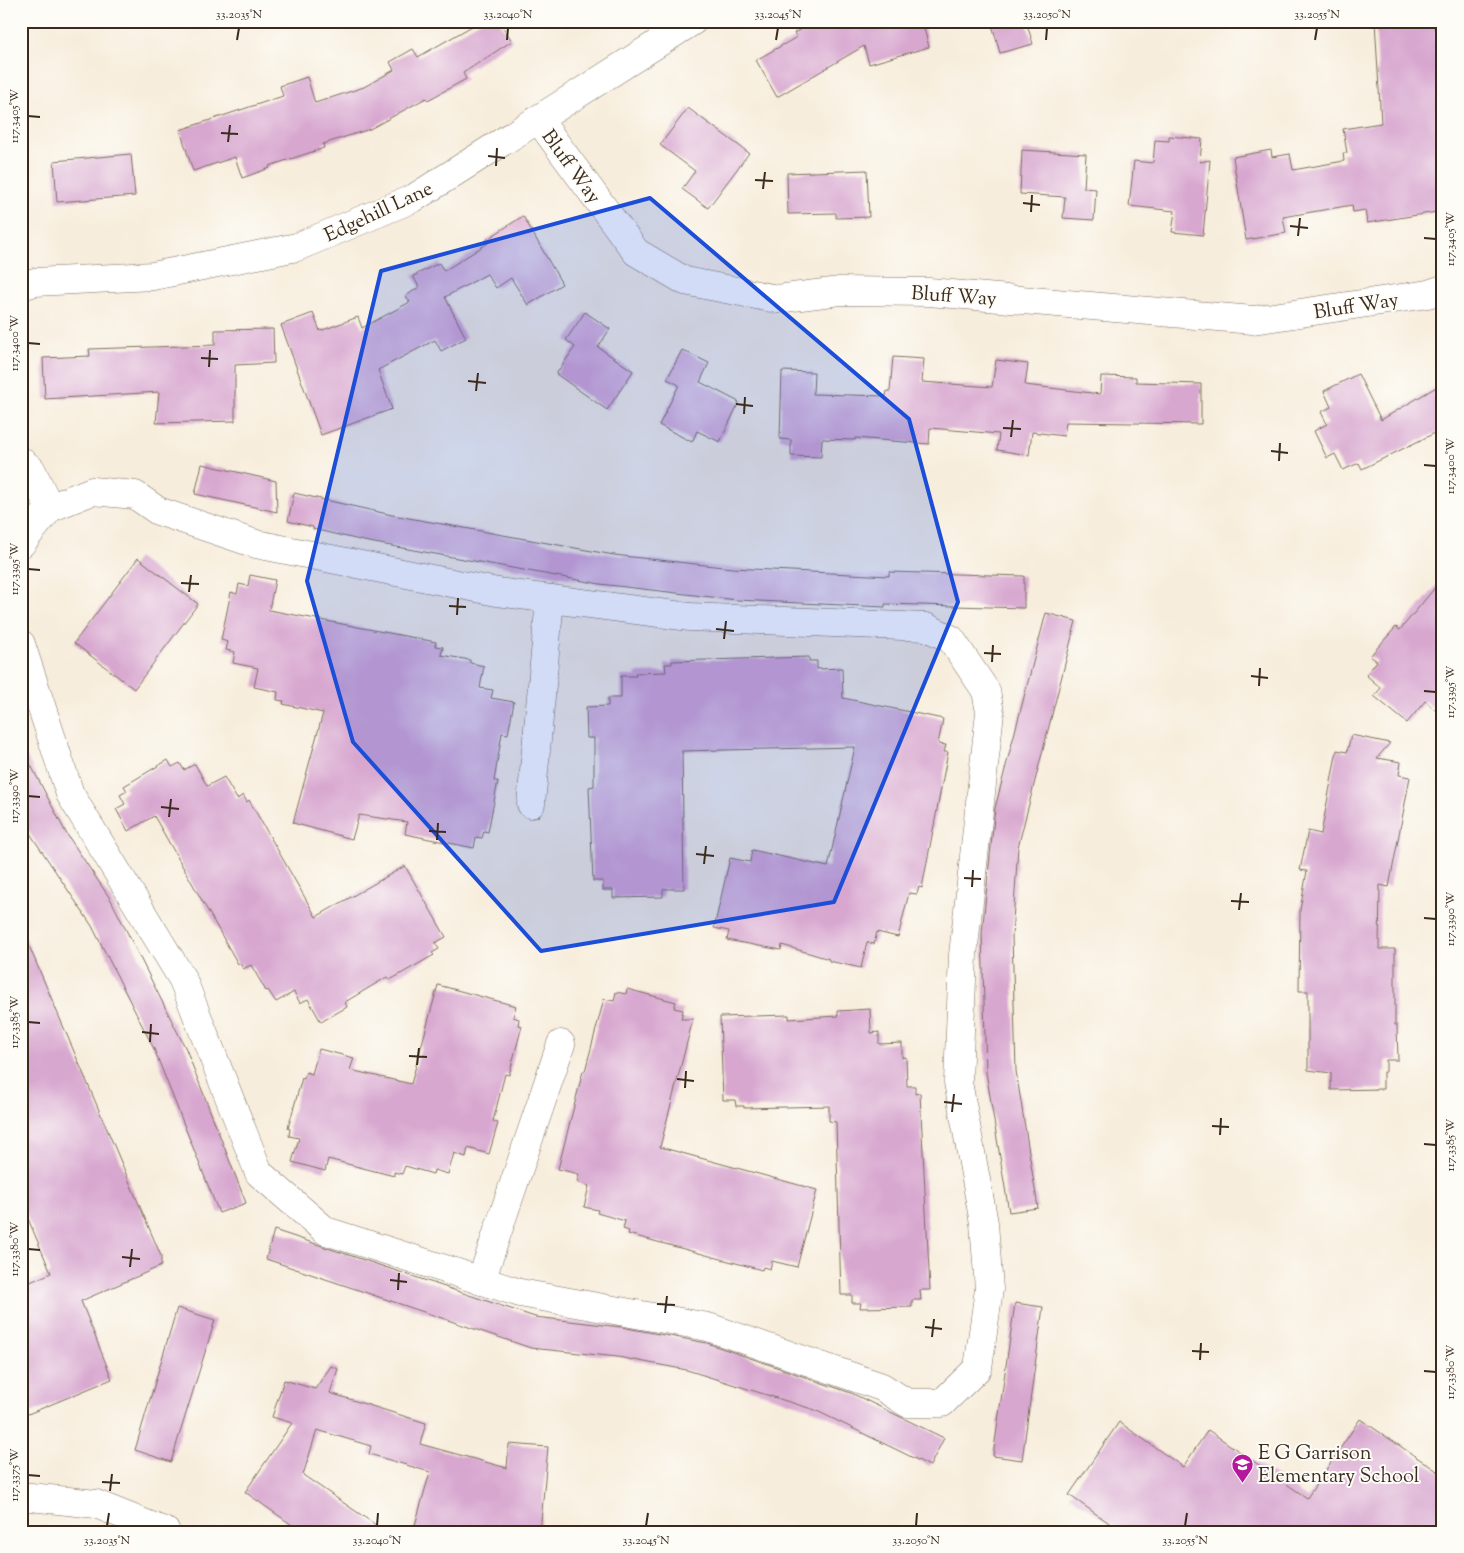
<svg xmlns="http://www.w3.org/2000/svg" width="1464" height="1553" font-family="'Sorts Mill Goudy',serif">
<style>
.building{fill:#d8a7d0}
.lines{fill:none;stroke-linecap:round;stroke-linejoin:round}
.minor-casing{stroke:#7d6e60;stroke-width:29}
.minor{stroke:#fff;stroke-width:28}
.marked{fill:#1d4ed8;fill-opacity:0.2;stroke:#1d4ed8;stroke-width:4;stroke-linejoin:round}
.ticks{fill:none;stroke:#3b2a1e;stroke-width:2}
.labels{text-anchor:middle;stroke-width:4;stroke-linejoin:round;paint-order:stroke}
.street-label{font-size:20px;fill:#3b2a1e;stroke:#fdfcf7}
.poi-label{font-size:20px;fill:#3b2a1e;stroke:#fdfcf7;text-anchor:start}
.neatline{fill:none;stroke:#3b2a1e;stroke-width:2}
.ticks-label{font-size:12px;text-anchor:middle;fill:#3b2a1e}
</style>
<rect width="100%" height="100%" fill="#fdfcf7"/>
<filter id="ink" filterUnits="userSpaceOnUse"><feTurbulence type="fractalNoise" baseFrequency=".02" numOctaves="2"/><feDisplacementMap in="SourceGraphic" scale="10" xChannelSelector="R" yChannelSelector="G"/><feConvolveMatrix kernelMatrix="1 2 1 2 8 2 1 2 1" color-interpolation-filters="sRGB"/></filter>
<filter id="wash" filterUnits="userSpaceOnUse"><feTurbulence type="fractalNoise" baseFrequency=".0096" numOctaves="4" result="noise"/><feDisplacementMap in="SourceGraphic" scale="20" xChannelSelector="R" yChannelSelector="G"/><feGaussianBlur stdDeviation="1.12" result="paint"/><feColorMatrix in="noise" values="0 0 0 0 0 0 0 0 0 0 0 0 0 0 0 0 0 1.4 0 .05"/><feComposite in="paint" operator="in"/></filter>
<g filter="url(#wash)">
<rect width="100%" height="100%" fill="#f7eddc"/>
<g id="blocks">
<!-- building -->
<g class="building">
<path d="M 481,21 L 499,21 L 512,41 L 463,73 L 466,79 L 428,100 L 426,98 L 370,129 L 323,144 L 324,148 L 269,166 L 270,168 L 242,178 L 235,157 L 193,171 L 180,130 L 283,96 L 280,86 L 307,77 L 315,103 L 364,87 L 394,70 L 390,62 L 413,49 L 418,57 Z"/>
<path d="M 815,21 L 922,21 L 929,47 L 869,64 L 864,46 L 777,97 L 756,60 L 797,37 L 794,33 Z"/>
<path d="M 991,21 L 1026,21 L 1033,44 L 1000,53 Z"/>
<path d="M 1375,21 L 1434,21 L 1434,29 L 1443,28 L 1443,211 L 1367,223 L 1365,210 L 1353,212 L 1352,205 L 1283,217 L 1286,233 L 1246,240 L 1233,157 L 1271,150 L 1272,157 L 1290,154 L 1293,170 L 1344,161 L 1343,153 L 1347,153 L 1343,129 L 1381,123 Z"/>
<path d="M 688,108 L 749,153 L 708,208 L 682,189 L 695,171 L 660,145 Z"/>
<path d="M 1169,136 L 1202,139 L 1200,162 L 1210,160 L 1203,235 L 1172,232 L 1175,211 L 1129,206 L 1134,161 L 1153,163 L 1155,140 L 1169,141 Z"/>
<path d="M 1022,150 L 1086,154 L 1084,188 L 1096,189 L 1094,220 L 1063,218 L 1065,197 L 1020,194 Z"/>
<path d="M 131,154 L 135,196 L 57,202 L 54,161 Z"/>
<path d="M 867,170 L 869,217 L 836,218 L 836,213 L 788,214 L 787,173 Z"/>
<path d="M 523,216 L 562,284 L 528,305 L 511,278 L 496,288 L 487,274 L 445,297 L 466,338 L 441,351 L 435,340 L 378,370 L 392,409 L 321,435 L 281,325 L 313,313 L 320,331 L 358,317 L 362,328 L 410,302 L 406,296 L 419,287 L 413,276 L 439,263 L 444,271 L 488,243 L 486,240 Z"/>
<path d="M 585,312 L 610,329 L 598,347 L 633,371 L 607,410 L 556,374 L 575,347 L 566,340 Z"/>
<path d="M 273,329 L 274,363 L 235,365 L 235,421 L 156,423 L 159,392 L 45,399 L 43,358 L 90,356 L 89,349 L 215,345 L 215,330 Z"/>
<path d="M 682,350 L 709,363 L 700,382 L 739,402 L 720,442 L 697,431 L 692,442 L 659,425 L 679,385 L 667,379 Z"/>
<path d="M 893,357 L 924,359 L 922,382 L 992,387 L 996,360 L 1028,364 L 1025,385 L 1100,394 L 1101,376 L 1136,377 L 1136,382 L 1201,384 L 1201,424 L 1066,422 L 1064,436 L 1032,432 L 1029,455 L 997,450 L 999,434 L 930,428 L 929,444 L 855,438 L 855,440 L 822,439 L 821,457 L 791,456 L 791,440 L 780,439 L 782,371 L 814,372 L 813,394 L 886,396 L 887,391 L 890,391 Z"/>
<path d="M 1358,374 L 1381,420 L 1443,383 L 1443,429 L 1362,469 L 1359,463 L 1343,470 L 1335,454 L 1327,458 L 1314,431 L 1327,424 L 1321,412 L 1331,407 L 1324,391 Z"/>
<path d="M 202,464 L 276,481 L 277,512 L 195,494 Z"/>
<path d="M 294,493 L 392,515 L 614,555 L 732,568 L 889,576 L 889,572 L 1024,576 L 1024,608 L 885,604 L 885,607 L 737,600 L 600,584 L 364,541 L 313,529 L 313,527 L 288,521 Z"/>
<path d="M 138,558 L 198,604 L 134,689 L 74,643 Z"/>
<path d="M 250,575 L 275,580 L 269,610 L 436,642 L 435,646 L 443,647 L 441,655 L 470,660 L 470,663 L 484,666 L 480,688 L 493,690 L 491,698 L 514,702 L 508,734 L 502,733 L 494,781 L 498,781 L 488,832 L 484,831 L 482,838 L 476,837 L 474,848 L 405,834 L 407,822 L 359,815 L 352,839 L 293,823 L 323,713 L 283,704 L 284,701 L 277,700 L 278,692 L 254,687 L 258,668 L 233,663 L 235,652 L 226,650 L 228,642 L 221,640 L 231,592 L 237,594 L 239,584 L 248,586 Z"/>
<path d="M 1443,578 L 1443,717 L 1425,701 L 1407,723 L 1374,696 L 1381,688 L 1366,675 L 1377,661 L 1370,656 L 1396,627 L 1400,630 Z"/>
<path d="M 1046,613 L 1076,621 L 1018,847 L 1012,936 L 1016,1071 L 1038,1208 L 1009,1212 L 986,1072 L 982,933 L 995,808 Z"/>
<path d="M 809,657 L 809,661 L 817,661 L 817,669 L 842,668 L 843,698 L 943,719 L 938,744 L 946,745 L 944,752 L 948,752 L 922,888 L 919,887 L 917,894 L 909,893 L 898,937 L 877,932 L 874,944 L 867,942 L 861,968 L 829,961 L 829,959 L 782,945 L 781,950 L 727,940 L 729,931 L 714,928 L 730,858 L 750,862 L 752,850 L 828,867 L 855,747 L 682,751 L 684,889 L 663,889 L 663,897 L 613,898 L 613,890 L 603,890 L 603,881 L 593,881 L 589,787 L 594,786 L 594,738 L 587,738 L 586,707 L 608,706 L 608,698 L 621,698 L 621,676 L 636,676 L 635,673 L 666,672 L 665,664 L 672,664 L 672,661 Z"/>
<path d="M 1351,735 L 1390,743 L 1377,758 L 1401,762 L 1399,775 L 1410,777 L 1389,887 L 1380,885 L 1379,949 L 1395,949 L 1395,1025 L 1397,1025 L 1398,1060 L 1386,1060 L 1386,1072 L 1383,1072 L 1383,1089 L 1331,1090 L 1331,1073 L 1308,1070 L 1308,991 L 1299,991 L 1300,910 L 1307,871 L 1300,870 L 1308,831 L 1321,834 L 1337,750 L 1347,752 Z"/>
<path d="M 21,746 L 66,833 L 111,900 L 186,1049 L 246,1203 L 219,1213 L 154,1049 L 92,926 L 21,820 Z"/>
<path d="M 168,760 L 172,767 L 180,763 L 184,770 L 195,764 L 207,786 L 224,777 L 237,799 L 243,795 L 247,802 L 249,800 L 316,917 L 405,866 L 446,937 L 435,943 L 439,949 L 432,953 L 434,955 L 390,980 L 387,977 L 345,1002 L 347,1007 L 321,1022 L 308,999 L 300,1003 L 294,992 L 276,1002 L 268,990 L 266,991 L 251,965 L 243,969 L 240,963 L 238,964 L 154,816 L 128,831 L 116,809 L 125,804 L 120,795 L 127,791 L 124,786 Z"/>
<path d="M 21,927 L 161,1256 L 161,1266 L 81,1301 L 112,1379 L 21,1417 L 21,1286 L 51,1273 L 21,1202 Z"/>
<path d="M 438,985 L 516,1006 L 513,1017 L 519,1019 L 518,1025 L 522,1026 L 509,1075 L 505,1074 L 493,1121 L 498,1123 L 489,1154 L 468,1148 L 466,1157 L 454,1153 L 448,1174 L 434,1170 L 433,1174 L 405,1166 L 402,1174 L 394,1172 L 394,1176 L 328,1159 L 325,1171 L 292,1162 L 299,1138 L 289,1136 L 290,1129 L 288,1128 L 302,1078 L 304,1079 L 306,1072 L 312,1074 L 319,1049 L 354,1058 L 350,1070 L 411,1084 Z"/>
<path d="M 627,989 L 676,1002 L 674,1008 L 683,1010 L 681,1019 L 693,1019 L 660,1147 L 817,1190 L 797,1267 L 772,1261 L 770,1269 L 763,1267 L 762,1270 L 628,1234 L 629,1231 L 623,1229 L 625,1221 L 597,1213 L 598,1210 L 584,1207 L 589,1186 L 577,1182 L 579,1174 L 558,1169 L 583,1071 L 585,1071 L 604,999 L 614,1001 L 616,992 L 626,994 Z"/>
<path d="M 870,1009 L 871,1033 L 879,1032 L 879,1044 L 902,1043 L 902,1058 L 906,1057 L 907,1086 L 915,1086 L 915,1094 L 920,1093 L 930,1290 L 920,1290 L 921,1300 L 912,1300 L 912,1307 L 860,1308 L 861,1303 L 852,1303 L 852,1295 L 841,1295 L 836,1122 L 829,1121 L 829,1106 L 744,1108 L 744,1106 L 736,1106 L 735,1100 L 723,1100 L 720,1017 L 789,1015 L 789,1019 L 838,1016 L 838,1011 Z"/>
<path d="M 274,1230 L 535,1317 L 621,1327 L 707,1343 L 851,1393 L 944,1438 L 930,1466 L 815,1410 L 687,1370 L 618,1357 L 531,1348 L 266,1259 Z"/>
<path d="M 1015,1303 L 1043,1307 L 1022,1460 L 993,1456 Z"/>
<path d="M 177,1308 L 215,1320 L 171,1462 L 135,1450 Z"/>
<path d="M 331,1366 L 338,1369 L 330,1393 L 426,1423 L 420,1444 L 507,1468 L 509,1444 L 548,1447 L 540,1532 L 413,1532 L 430,1472 L 369,1454 L 371,1446 L 317,1430 L 303,1475 L 386,1532 L 302,1532 L 245,1492 L 292,1423 L 272,1417 L 284,1380 L 315,1389 Z"/>
<path d="M 1360,1419 L 1443,1475 L 1443,1532 L 1122,1532 L 1069,1495 L 1119,1422 L 1183,1467 L 1208,1430 L 1307,1498 Z"/>
</g>
</g>
</g>
<g filter="url(#ink)">
<use href="#blocks" fill-opacity="0" stroke="#7d6e60" stroke-width="1"/>
<g class="lines">
<defs>
<g id="minor">
<path d="M 538,119 L 636,252 L 685,281 L 777,299 L 840,291 L 929,292 L 1253,320 L 1428,294 L 1443,289"/>
<path d="M 21,286 L 35,282 L 153,276 L 297,247 L 414,198 L 693,21"/>
<path d="M 21,461 L 31,469 L 50,508"/>
<path d="M 21,544 L 50,508 L 92,491 L 135,495 L 158,511 L 256,544 L 497,592 L 690,617 L 926,627 L 951,639 L 986,691 L 990,712 L 963,955 L 958,1082 L 984,1223 L 989,1289 L 978,1368 L 942,1403 L 907,1403 L 882,1387 L 708,1327 L 520,1293 L 326,1231 L 259,1173 L 183,980 L 70,794 L 21,644"/>
<path d="M 531,804 L 550,599"/>
<path d="M 481,1281 L 561,1044"/>
<path d="M 21,1496 L 96,1504 L 166,1532"/>
</g>
</defs>
<!-- minor casing -->
<use href="#minor" class="minor-casing"/>
<!-- minor -->
<use href="#minor" class="minor"/>
</g>
</g>
<!-- marked area -->
<path class="marked" d="M 650,198 L 909,419 L 958,602 L 834,902 L 541,951 L 353,742 L 307,581 L 381,271 Z"/>
<!-- ticks -->
<path class="ticks" d="M 237,40 L 239,28M 507,40 L 508,28M 776,40 L 778,28M 1046,40 L 1047,28M 1315,40 L 1317,28M 28,116 L 40,117M 221,133 L 238,134M 228,142 L 230,125M 488,156 L 505,158M 496,166 L 497,148M 755,180 L 773,181M 763,189 L 765,172M 1023,203 L 1040,205M 1031,212 L 1032,195M 1290,226 L 1308,228M 1298,236 L 1300,218M 1424,238 L 1436,239M 28,343 L 40,344M 201,358 L 218,359M 209,367 L 210,350M 468,381 L 486,383M 476,391 L 478,373M 736,404 L 753,406M 744,414 L 745,397M 1003,428 L 1021,429M 1011,437 L 1013,420M 1271,451 L 1288,453M 1279,461 L 1280,443M 1424,465 L 1436,466M 28,569 L 40,570M 181,583 L 199,584M 189,592 L 191,575M 449,606 L 466,607M 457,615 L 458,598M 716,629 L 734,631M 724,639 L 726,621M 984,653 L 1001,654M 992,662 L 993,645M 1251,676 L 1268,678M 1259,686 L 1260,668M 1424,691 L 1436,692M 28,796 L 40,797M 161,807 L 179,809M 169,817 L 171,799M 429,831 L 446,832M 437,840 L 438,823M 696,854 L 714,856M 704,864 L 706,846M 964,878 L 981,879M 972,887 L 973,870M 1231,901 L 1249,902M 1239,910 L 1241,893M 1424,918 L 1436,919M 28,1022 L 40,1023M 142,1032 L 159,1034M 150,1042 L 151,1024M 409,1056 L 427,1057M 417,1065 L 419,1048M 677,1079 L 694,1081M 685,1088 L 686,1071M 944,1102 L 962,1104M 952,1112 L 954,1094M 1212,1126 L 1229,1127M 1220,1135 L 1221,1118M 1424,1144 L 1436,1145M 28,1249 L 40,1250M 122,1257 L 140,1259M 130,1267 L 132,1249M 390,1280 L 407,1282M 398,1290 L 399,1273M 657,1304 L 675,1305M 665,1313 L 667,1296M 925,1327 L 942,1329M 932,1337 L 934,1319M 1192,1351 L 1209,1352M 1200,1360 L 1201,1343M 1424,1371 L 1436,1372M 28,1475 L 40,1476M 102,1482 L 120,1483M 110,1491 L 112,1474M 107,1526 L 109,1513M 377,1526 L 378,1513M 646,1526 L 648,1513M 916,1526 L 917,1513M 1185,1526 L 1187,1513"/>
<!-- icons -->
<defs>
<symbol id="school-pin" viewBox="-11 -11 22 30"><path d="M0 17L-7.5 6A9.5 9.5 0 1 1 7.5 6Z" fill="#b5179e" stroke="#fdfcf7"/><path d="M0-5L7-2L0 1L-7-2ZM-4 1L0 2.5L4 1V4Q0 6-4 4Z" fill="#fff"/></symbol>
</defs>
<g fill-rule="evenodd">
<use href="#school-pin" x="1230" y="1452" width="25" height="34"/>
</g>
<g class="labels">
<!-- street labels -->
<g class="street-label">
<text transform="translate(572 166) rotate(54)" y="7">Bluff Way</text>
<text transform="translate(378 211) rotate(-25)" y="7">Edgehill Lane</text>
<text transform="translate(954 295) rotate(4)" y="7">Bluff Way</text>
<text transform="translate(1356 305) rotate(-9)" y="7">Bluff Way</text>
</g>
<!-- poi labels -->
<g class="poi-label">
<text x="1258" y="1459">E G Garrison<tspan x="1258" dy="23">Elementary School</tspan></text>
</g>
</g>
<!-- margin -->
<rect width="1464" height="1553" fill="none" stroke="#fdfcf7" stroke-width="55"/>
<rect x="28" y="28" width="1408" height="1498" class="neatline"/>
<g class="ticks-label">
<text x="239" y="18">33.2035°N</text>
<text x="508" y="18">33.2040°N</text>
<text x="778" y="18">33.2045°N</text>
<text x="1047" y="18">33.2050°N</text>
<text x="1317" y="18">33.2055°N</text>
<text transform="translate(14 116) rotate(-90)" y="4">117.3405°W</text>
<text transform="translate(1450 239) rotate(-90)" y="4">117.3405°W</text>
<text transform="translate(14 343) rotate(-90)" y="4">117.3400°W</text>
<text transform="translate(1450 466) rotate(-90)" y="4">117.3400°W</text>
<text transform="translate(14 569) rotate(-90)" y="4">117.3395°W</text>
<text transform="translate(1450 692) rotate(-90)" y="4">117.3395°W</text>
<text transform="translate(14 796) rotate(-90)" y="4">117.3390°W</text>
<text transform="translate(1450 919) rotate(-90)" y="4">117.3390°W</text>
<text transform="translate(14 1022) rotate(-90)" y="4">117.3385°W</text>
<text transform="translate(1450 1145) rotate(-90)" y="4">117.3385°W</text>
<text transform="translate(14 1249) rotate(-90)" y="4">117.3380°W</text>
<text transform="translate(1450 1372) rotate(-90)" y="4">117.3380°W</text>
<text transform="translate(14 1475) rotate(-90)" y="4">117.3375°W</text>
<text x="107" y="1544">33.2035°N</text>
<text x="377" y="1544">33.2040°N</text>
<text x="646" y="1544">33.2045°N</text>
<text x="916" y="1544">33.2050°N</text>
<text x="1185" y="1544">33.2055°N</text>
</g>
</svg>
